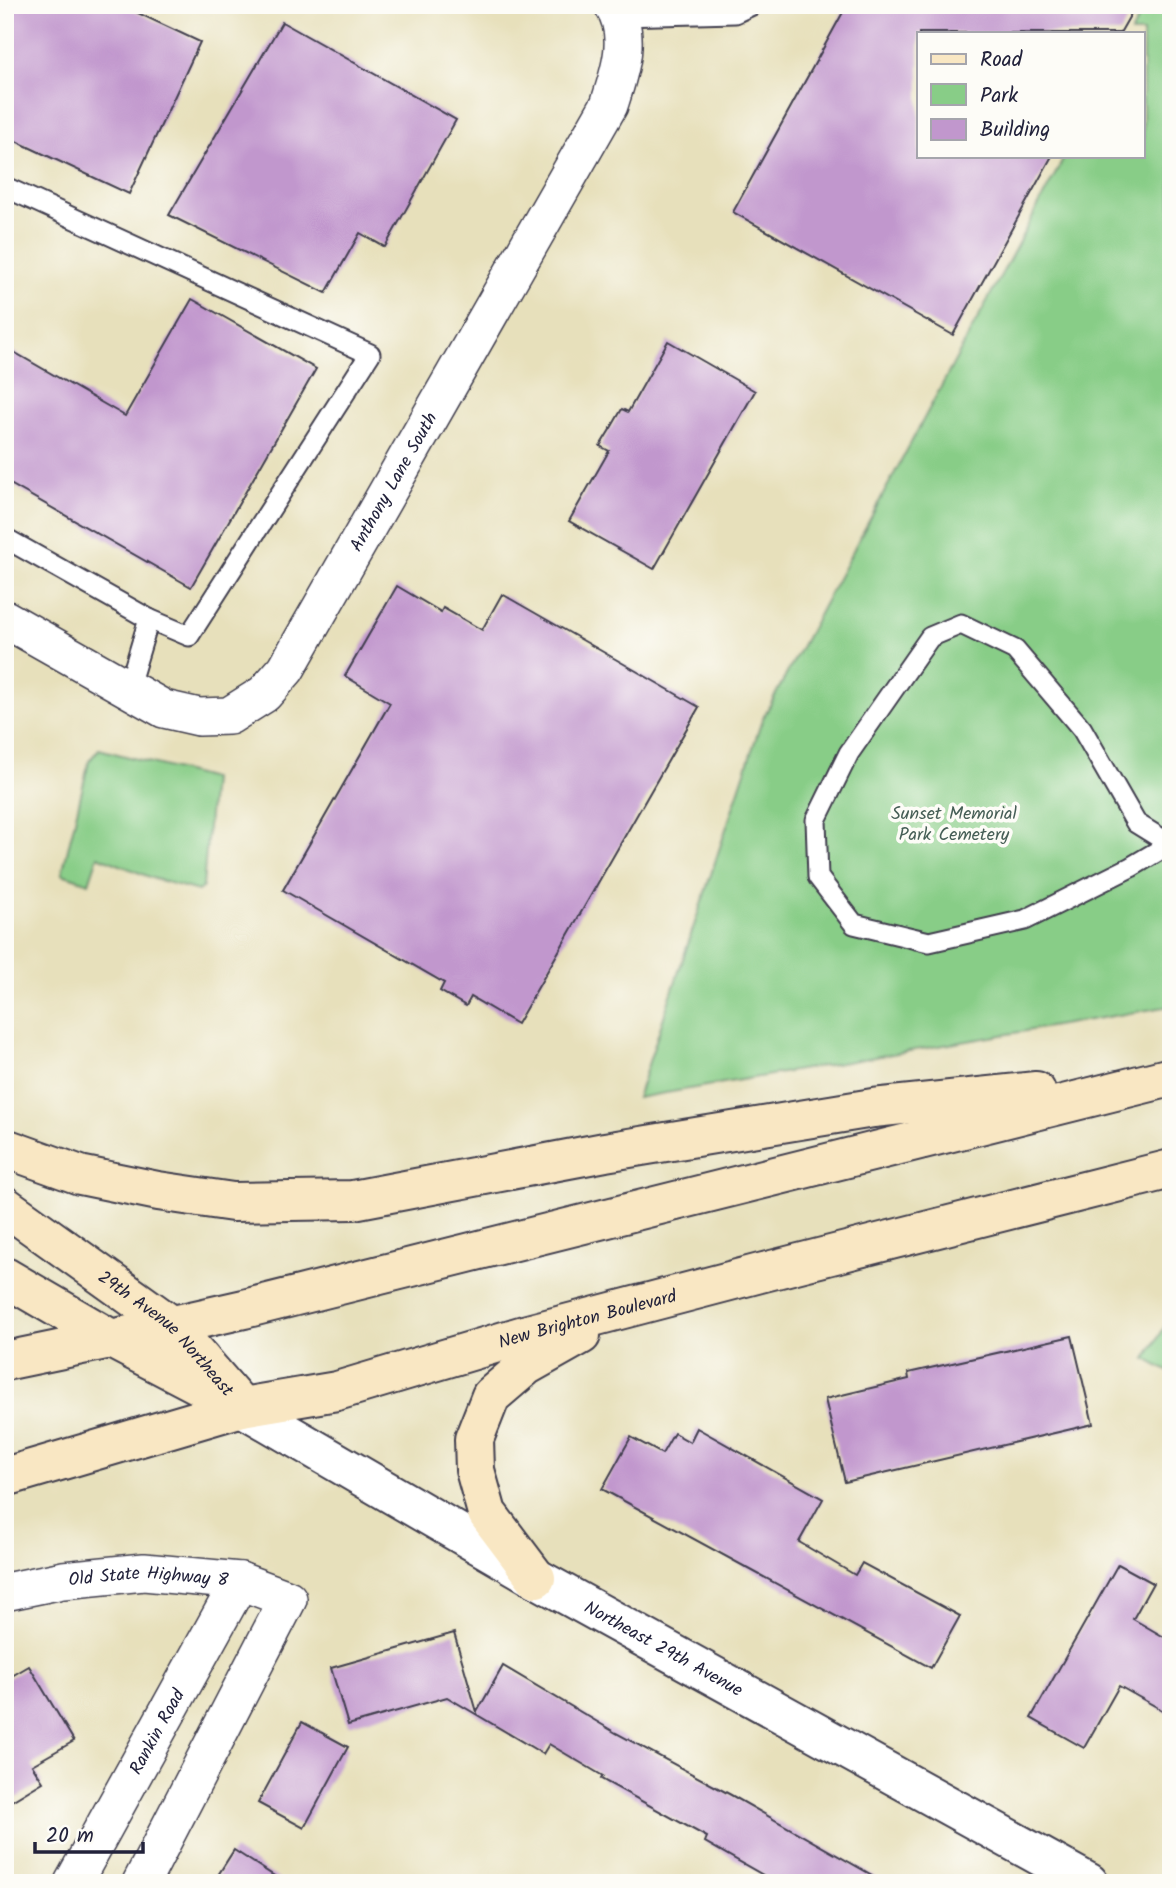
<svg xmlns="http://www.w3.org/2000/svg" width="1176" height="1888" font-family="Kalam,sans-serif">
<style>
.green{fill:#88cd87;stroke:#557861;stroke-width:2}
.building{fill:#c197cd}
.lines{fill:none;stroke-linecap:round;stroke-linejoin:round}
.service-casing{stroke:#403e4e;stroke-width:23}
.minor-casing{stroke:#403e4e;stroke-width:40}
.tertiary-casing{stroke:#403e4e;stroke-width:42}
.secondary-casing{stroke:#403e4e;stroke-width:42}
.service{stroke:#fff;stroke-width:19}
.minor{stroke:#fff;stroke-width:37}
.tertiary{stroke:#fff;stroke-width:38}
.secondary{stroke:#f9e7c3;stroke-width:38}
.labels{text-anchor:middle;stroke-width:7;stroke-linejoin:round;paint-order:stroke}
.street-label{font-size:18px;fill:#22223b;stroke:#fdfcf7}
.park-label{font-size:18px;fill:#465e56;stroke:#fdfcf7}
</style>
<rect width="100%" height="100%" fill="#fdfcf7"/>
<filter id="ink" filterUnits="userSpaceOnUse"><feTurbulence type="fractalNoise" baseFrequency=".0143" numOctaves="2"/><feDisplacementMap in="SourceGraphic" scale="14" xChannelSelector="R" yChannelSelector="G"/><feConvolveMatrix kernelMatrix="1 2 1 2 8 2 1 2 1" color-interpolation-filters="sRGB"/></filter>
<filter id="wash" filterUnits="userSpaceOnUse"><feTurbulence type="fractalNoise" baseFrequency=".00686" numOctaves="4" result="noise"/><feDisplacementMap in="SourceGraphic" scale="28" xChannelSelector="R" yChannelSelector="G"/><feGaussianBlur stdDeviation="1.57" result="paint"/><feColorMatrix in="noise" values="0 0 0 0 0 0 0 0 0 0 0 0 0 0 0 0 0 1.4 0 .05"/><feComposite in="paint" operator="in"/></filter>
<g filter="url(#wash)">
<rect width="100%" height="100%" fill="#e7e0bb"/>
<!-- green -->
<g class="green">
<path d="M 1146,5 L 1171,5 L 1171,1006 L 637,1098 L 762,720 L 1065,156 L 1143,156 L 1143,33 L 1131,33 Z"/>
<path d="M 99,749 L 212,779 L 203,887 L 198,891 L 152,878 L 98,856 L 89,883 L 62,874 L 89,761 Z"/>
<path d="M 1171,1316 L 1171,1373 L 1146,1359 Z"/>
</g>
<g id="blocks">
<!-- building -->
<g class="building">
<path d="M 5,5 L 121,5 L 200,42 L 129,194 L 5,136 Z"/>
<path d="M 847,5 L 1136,5 L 1120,33 L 919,33 L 919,156 L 1052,156 L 953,335 L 733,212 Z"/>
<path d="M 282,22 L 456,120 L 385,247 L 360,233 L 326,293 L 169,215 Z"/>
<path d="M 192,299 L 316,369 L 191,587 L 5,481 L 5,347 L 125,416 Z"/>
<path d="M 668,341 L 755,391 L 654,569 L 569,521 L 609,451 L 600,446 L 611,428 L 622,409 L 628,412 Z"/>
<path d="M 397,586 L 441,612 L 443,608 L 482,630 L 502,594 L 699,707 L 517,1024 L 471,997 L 466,1006 L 440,991 L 444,983 L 283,890 L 390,703 L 345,676 Z"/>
<path d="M 1072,1336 L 1093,1424 L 845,1482 L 825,1399 L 909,1379 L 908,1373 Z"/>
<path d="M 697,1428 L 823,1499 L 799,1542 L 855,1575 L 862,1563 L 960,1616 L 931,1668 L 602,1489 L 631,1437 L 662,1454 L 674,1433 L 690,1442 Z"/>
<path d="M 1118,1564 L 1153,1583 L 1133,1619 L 1171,1641 L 1171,1715 L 1119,1686 L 1084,1748 L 1031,1718 Z"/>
<path d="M 454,1633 L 477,1712 L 503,1666 L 616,1733 L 731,1795 L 886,1883 L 777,1883 L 705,1842 L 707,1837 L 601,1779 L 603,1776 L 549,1744 L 543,1754 L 447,1697 L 348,1725 L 331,1668 Z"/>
<path d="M 29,1666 L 74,1741 L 32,1765 L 43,1782 L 5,1805 L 5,1680 Z"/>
<path d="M 302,1722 L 348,1747 L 304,1828 L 258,1803 Z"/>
<path d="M 234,1850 L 285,1883 L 213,1883 Z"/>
</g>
</g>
</g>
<g filter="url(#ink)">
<use href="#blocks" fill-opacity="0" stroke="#403e4e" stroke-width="2"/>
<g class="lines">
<defs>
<g id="service">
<path d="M 620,16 L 735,13 L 752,5"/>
<path d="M 5,187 L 370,354 L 189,636 L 149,619 L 128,689"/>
<path d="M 5,538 L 149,619"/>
<path d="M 1170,844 L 1136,823 L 1082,729 L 1015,650 L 961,624 L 930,637 L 849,753 L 816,820 L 818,877 L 854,924 L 929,942 L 1025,920 L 1131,867 L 1170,844 L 1171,843"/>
</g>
<g id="minor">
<path id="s1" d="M 5,619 L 164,709 L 199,717 L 229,716 L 264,694 L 286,669 L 609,105 C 619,74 633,36 613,5"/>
<path id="s2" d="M 5,1592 L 63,1580 L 144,1572 L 240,1581 L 288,1599 L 141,1883"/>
<path id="s3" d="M 73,1883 L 240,1581"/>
</g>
<g id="tertiary">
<path id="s4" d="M 242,1407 L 536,1578 L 1089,1883"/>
</g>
<g id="secondary">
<path d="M 5,1148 L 80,1175 L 158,1191 L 233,1202 L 353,1200 L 605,1152 L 873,1108 L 1036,1091"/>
<path id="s5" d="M 5,1206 L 171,1325 L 242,1407"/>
<path d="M 5,1277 L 111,1339 L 224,1398"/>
<path d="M 5,1361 L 111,1339 L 244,1309 L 1171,1077"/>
<path id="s6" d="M 5,1477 L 242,1407 L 337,1391 L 524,1335 L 764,1272 L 1171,1169"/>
<path d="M 536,1578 L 487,1513 L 475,1470 L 474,1439 L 491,1396 L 526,1366 L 581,1335"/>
</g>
</defs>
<!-- service casing -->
<use href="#service" class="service-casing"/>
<!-- minor casing -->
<use href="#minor" class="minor-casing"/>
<!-- tertiary casing -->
<use href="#tertiary" class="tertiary-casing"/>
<!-- secondary casing -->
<use href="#secondary" class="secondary-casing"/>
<!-- service -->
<use href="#service" class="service"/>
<!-- minor -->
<use href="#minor" class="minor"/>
<!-- tertiary -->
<use href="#tertiary" class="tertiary"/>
<!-- secondary -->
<use href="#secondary" class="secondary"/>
</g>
</g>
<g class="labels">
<!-- street labels -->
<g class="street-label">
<text dy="6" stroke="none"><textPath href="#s1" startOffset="539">Anthony Lane South</textPath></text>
<text dy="6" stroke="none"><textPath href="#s6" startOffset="604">New Brighton Boulevard</textPath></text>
<text dy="6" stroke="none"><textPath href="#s5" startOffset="206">29th Avenue Northeast</textPath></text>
<text dy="6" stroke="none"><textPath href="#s2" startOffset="145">Old State Highway 8</textPath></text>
<text dy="6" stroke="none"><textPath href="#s4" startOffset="486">Northeast 29th Avenue</textPath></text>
<text dy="6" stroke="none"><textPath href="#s3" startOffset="173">Rankin Road</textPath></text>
</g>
<!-- park labels -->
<g class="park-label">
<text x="954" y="819">Sunset Memorial<tspan x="954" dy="21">Park Cemetery</tspan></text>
</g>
</g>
<!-- margin -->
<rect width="1176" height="1888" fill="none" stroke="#fdfcf7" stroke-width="28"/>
<!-- legend -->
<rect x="917" y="32" width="228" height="126" fill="#fdfcf7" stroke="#a5a5ac" stroke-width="2"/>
<rect x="931" y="54" width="35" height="10" fill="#f9e7c3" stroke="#a5a5ac" stroke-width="2"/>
<text x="980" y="66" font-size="21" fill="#22223b">Road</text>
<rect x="931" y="84" width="35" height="21" fill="#88cd87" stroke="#a5a5ac" stroke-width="2"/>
<text x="980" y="102" font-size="21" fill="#22223b">Park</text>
<rect x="931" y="119" width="35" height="21" fill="#c197cd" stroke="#a5a5ac" stroke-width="2"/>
<text x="980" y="136" font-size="21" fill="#22223b">Building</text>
<!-- scale -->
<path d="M35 1842v10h108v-10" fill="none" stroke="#22223b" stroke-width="3.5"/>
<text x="46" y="1842" font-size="21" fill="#22223b" stroke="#fdfcf7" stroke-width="5" paint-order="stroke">20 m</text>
</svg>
